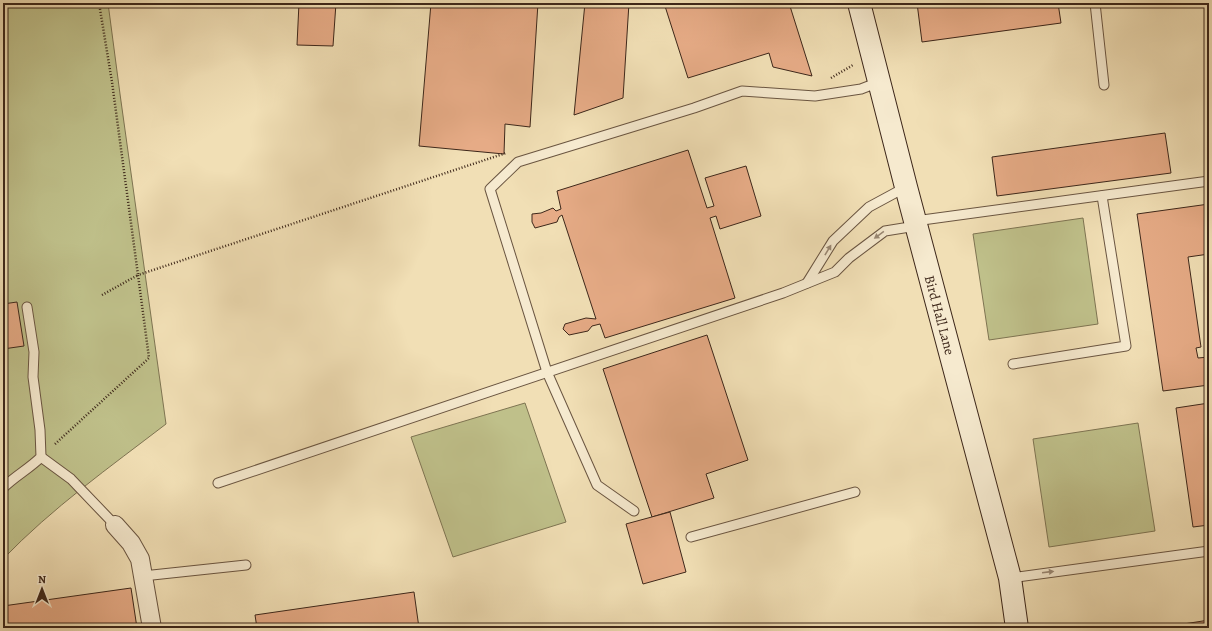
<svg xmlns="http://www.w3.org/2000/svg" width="1212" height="631" font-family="Alegreya,serif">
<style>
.green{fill:#bfc08a;stroke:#7e7452}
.building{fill:#e6ab86;stroke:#3d271a}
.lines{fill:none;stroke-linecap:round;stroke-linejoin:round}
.lane-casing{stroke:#6a5541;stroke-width:11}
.street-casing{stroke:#6a5541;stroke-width:20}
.secondary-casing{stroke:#3d271a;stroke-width:24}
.path{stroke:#3d271a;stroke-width:2.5;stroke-dasharray:1 2;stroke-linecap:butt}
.lane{stroke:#f6eacf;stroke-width:9}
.street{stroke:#f6eacf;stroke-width:18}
.secondary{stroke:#f6eacf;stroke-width:22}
.oneway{fill:#9a8874}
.labels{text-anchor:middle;stroke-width:3;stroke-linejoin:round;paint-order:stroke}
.street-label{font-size:14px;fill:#3d271a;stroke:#f6eacf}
</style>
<rect width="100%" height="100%" fill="#f1dfb5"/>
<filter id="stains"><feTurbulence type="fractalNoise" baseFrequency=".005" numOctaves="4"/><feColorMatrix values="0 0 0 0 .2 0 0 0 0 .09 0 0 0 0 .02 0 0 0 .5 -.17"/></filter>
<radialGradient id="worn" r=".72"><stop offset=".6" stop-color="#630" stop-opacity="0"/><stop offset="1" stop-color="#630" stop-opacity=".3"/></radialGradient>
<!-- green -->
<g class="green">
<path d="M 3,3 L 108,3 L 120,94 L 166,424 C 110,467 52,508 3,559 Z"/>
<path d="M 1083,218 L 1098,324 L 989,340 L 973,234 Z"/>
<path d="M 525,403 L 566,522 L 453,557 L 411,437 Z"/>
<path d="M 1138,423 L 1155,531 L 1049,547 L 1033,439 Z"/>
</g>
<!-- building -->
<g class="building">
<path d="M 299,3 L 336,3 L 333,46 L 297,45 Z"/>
<path d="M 431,3 L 538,3 L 530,127 L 505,124 L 504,154 L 419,146 Z"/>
<path d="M 585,3 L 629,3 L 623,98 L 574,115 Z"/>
<path d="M 664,3 L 789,3 L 812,76 L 773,67 L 769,53 L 688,78 Z"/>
<path d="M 917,3 L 1058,3 L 1061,23 L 922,42 Z"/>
<path d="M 1165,133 L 1171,173 L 997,196 L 992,157 Z"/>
<path d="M 688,150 L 707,208 L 714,206 L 705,178 L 746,166 L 761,216 L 720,229 L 716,216 L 710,218 L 735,298 L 605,338 L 600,324 L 592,326 L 588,331 L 569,335 L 563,329 L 565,324 L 586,318 L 596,319 L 562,215 L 559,217 L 557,222 L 535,228 L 532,222 L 532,214 L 541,213 L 553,208 L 556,211 L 561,209 L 557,191 Z"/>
<path d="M 1209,204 L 1209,254 L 1188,257 L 1201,347 L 1196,348 L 1198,358 L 1209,357 L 1209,385 L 1163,391 L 1137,214 Z"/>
<path d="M 17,302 L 24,346 L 3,349 L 3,304 Z"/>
<path d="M 707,335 L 748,460 L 706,474 L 714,498 L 652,517 L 603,369 Z"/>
<path d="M 1209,403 L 1209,525 L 1193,527 L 1176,408 Z"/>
<path d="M 670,512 L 686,572 L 643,584 L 626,524 Z"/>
<path d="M 131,588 L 137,628 L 3,628 L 3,606 Z"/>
<path d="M 414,592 L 419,628 L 257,628 L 255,615 Z"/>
<path d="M 1209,620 L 1209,628 L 1171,628 L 1171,626 Z"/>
</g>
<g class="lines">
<defs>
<g id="lane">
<path d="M 1095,3 L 1104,85"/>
<path d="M 915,221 L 1209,181"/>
<path d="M 807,283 L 833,241 L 869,207 L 906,187"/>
<path d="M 1013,364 L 1126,346 L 1102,196"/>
<path d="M 41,457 L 71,479 L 115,525"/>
<path d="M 218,483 L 783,293 L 835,272 L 849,258 L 885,231 L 916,226"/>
<path d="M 3,488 C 15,476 29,469 41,457 L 40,430 L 33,377 L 34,352 L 27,307"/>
<path d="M 634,511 L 597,485 L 547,372 L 490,189 L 518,162 L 694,108 L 742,91 L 815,96 L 861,89 L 879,82"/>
<path d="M 691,537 L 855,492"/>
<path d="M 143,576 L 246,565"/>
<path d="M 1010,578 L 1209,551"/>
</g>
<path id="street" d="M 115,525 L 131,543 L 140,559 L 152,628"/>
<path id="secondary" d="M 859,3 L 906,187 L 1010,578 L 1017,628"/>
</defs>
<!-- lane casing -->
<use href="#lane" class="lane-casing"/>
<!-- street casing -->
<use href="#street" class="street-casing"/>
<!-- secondary casing -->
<use href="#secondary" class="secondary-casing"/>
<!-- path -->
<g class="path">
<path d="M 99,3 L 112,82 L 138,275 L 102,295"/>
<path d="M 831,78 L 853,65"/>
<path d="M 55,444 L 149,358 L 138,275 L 506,153"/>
</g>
<!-- lane -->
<use href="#lane" class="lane"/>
<!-- street -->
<use href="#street" class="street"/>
<!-- secondary -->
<use href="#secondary" class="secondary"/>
</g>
<!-- one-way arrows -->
<defs><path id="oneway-solid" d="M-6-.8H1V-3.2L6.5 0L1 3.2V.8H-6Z"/></defs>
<g class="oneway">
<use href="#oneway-solid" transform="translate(879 235) rotate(144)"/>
<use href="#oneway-solid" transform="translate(828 250) rotate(-59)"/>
<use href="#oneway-solid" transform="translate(1048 572) rotate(-7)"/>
</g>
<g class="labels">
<!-- street labels -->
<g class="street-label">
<text transform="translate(940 315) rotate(75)" y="5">Bird Hall Lane</text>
</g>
</g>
<!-- margin -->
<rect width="1212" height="631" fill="none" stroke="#f1dfb5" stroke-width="16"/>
<rect x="4" y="4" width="1204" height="623" fill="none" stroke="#3d271a" stroke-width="2"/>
<rect x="8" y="8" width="1196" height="615" fill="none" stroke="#3d271a"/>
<!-- north arrow -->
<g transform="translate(42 589)" stroke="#f6eacf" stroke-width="3" paint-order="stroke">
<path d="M0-3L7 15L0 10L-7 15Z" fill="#3d271a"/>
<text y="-6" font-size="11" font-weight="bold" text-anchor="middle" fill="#3d271a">N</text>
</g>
<rect width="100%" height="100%" filter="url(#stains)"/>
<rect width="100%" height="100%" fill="url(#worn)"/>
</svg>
